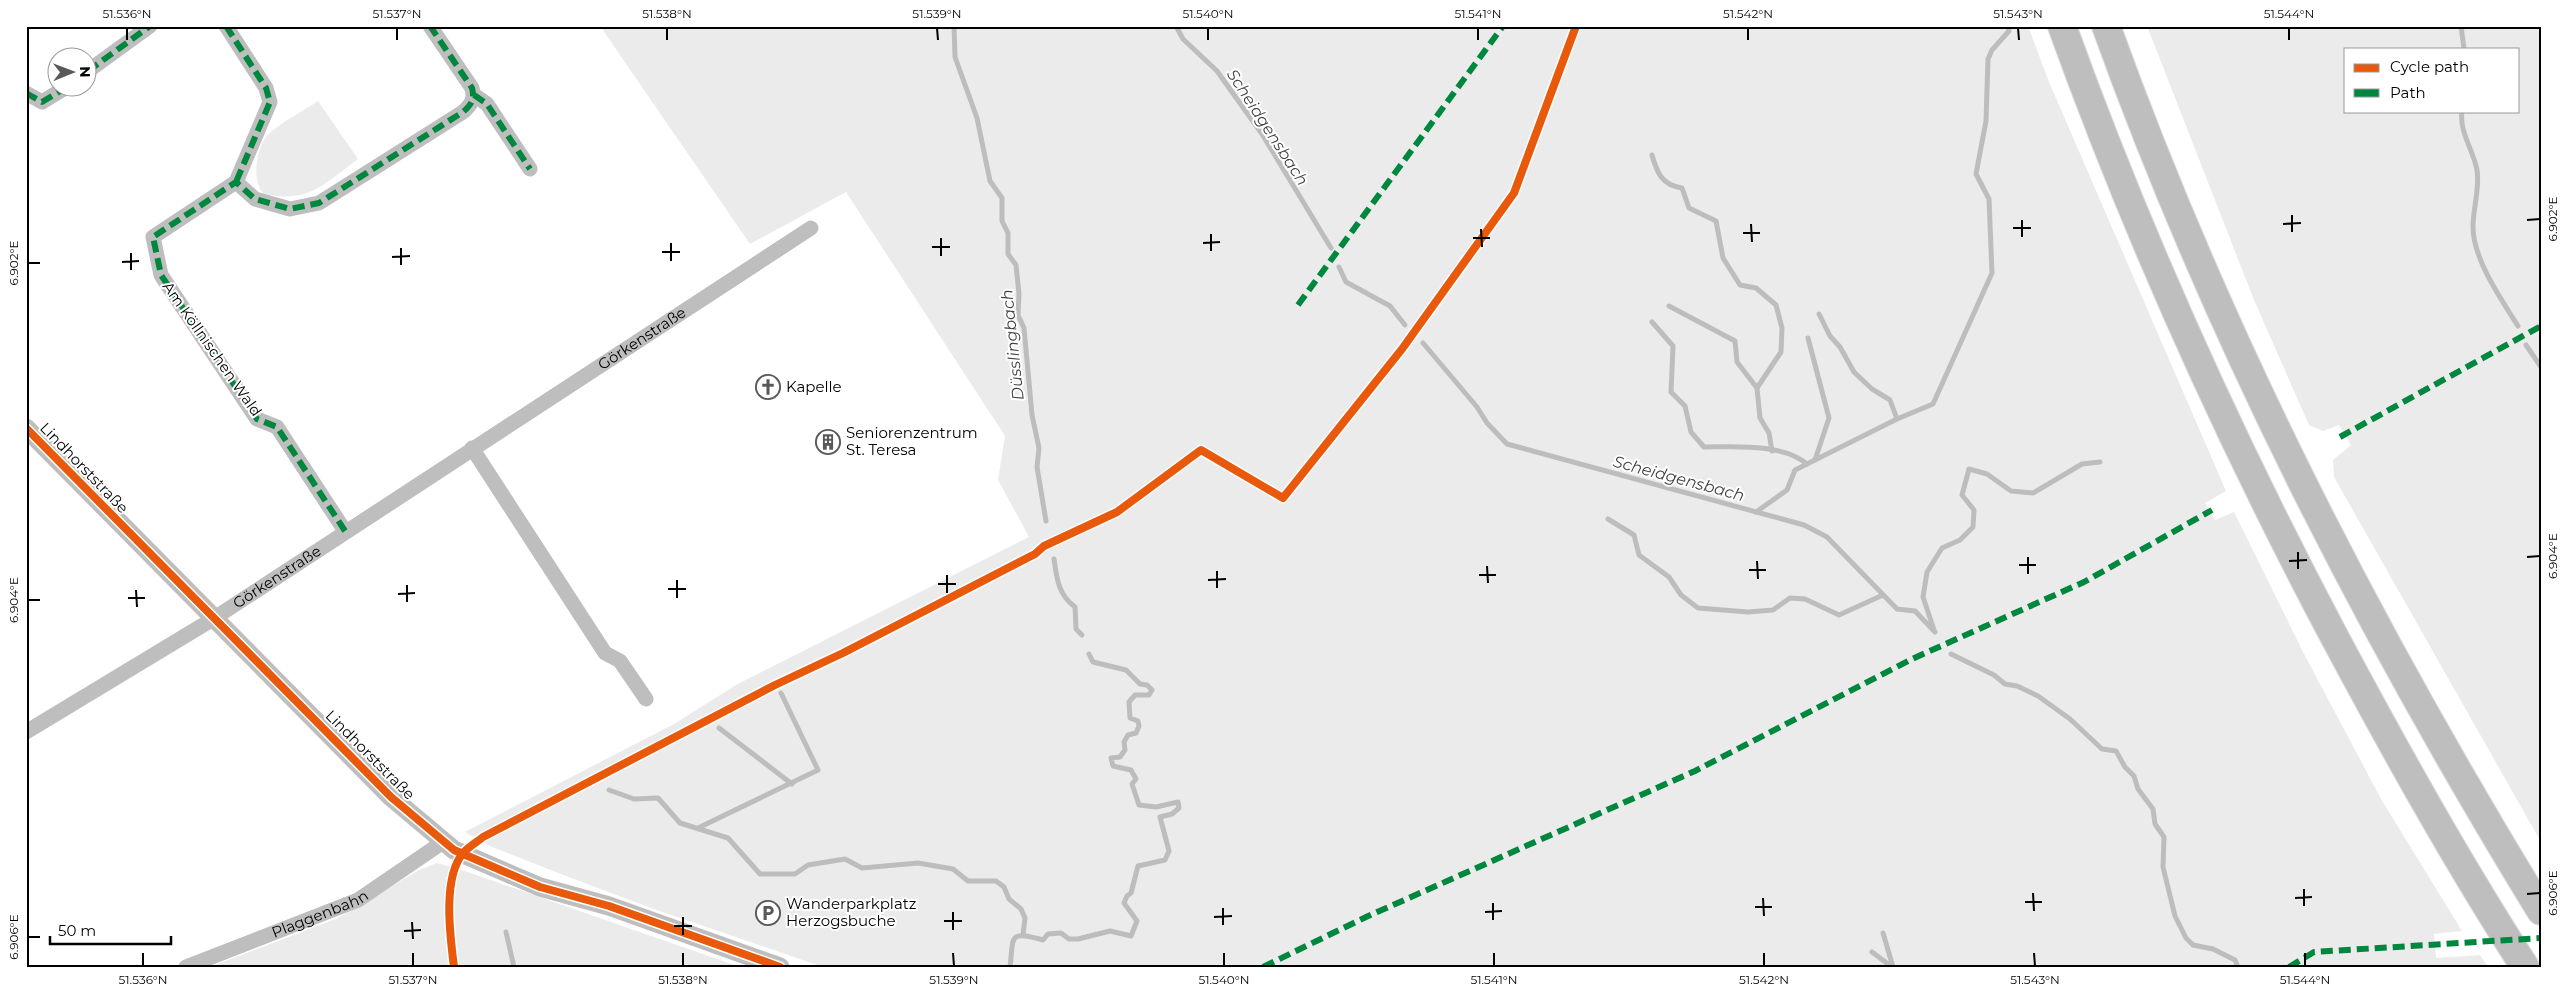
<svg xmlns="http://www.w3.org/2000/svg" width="2567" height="993" font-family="Montserrat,sans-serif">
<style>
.green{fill:#ebebeb;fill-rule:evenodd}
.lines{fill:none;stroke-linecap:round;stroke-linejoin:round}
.stream{stroke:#bdbdbd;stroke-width:5}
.motorway-casing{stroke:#dbdbdb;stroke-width:30}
.minor{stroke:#bebebe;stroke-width:15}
.tertiary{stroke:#bebebe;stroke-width:19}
.motorway{stroke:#bebebe;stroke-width:28}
.quiet{stroke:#00873e;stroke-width:6;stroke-dasharray:12 6;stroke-linecap:butt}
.cycleway-casing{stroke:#fff;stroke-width:11}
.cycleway{stroke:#e8590c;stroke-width:8}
.ticks{fill:none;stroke:#000;stroke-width:2}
.labels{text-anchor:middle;stroke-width:4;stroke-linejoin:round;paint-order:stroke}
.street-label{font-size:15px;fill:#000;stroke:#fff}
.poi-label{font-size:15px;fill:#000;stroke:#fff;text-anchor:start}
.water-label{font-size:16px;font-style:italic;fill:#424242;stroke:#fff}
.neatline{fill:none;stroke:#000;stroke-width:2}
.ticks-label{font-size:12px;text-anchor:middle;fill:#000}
</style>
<rect width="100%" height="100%" fill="#fff"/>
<!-- green -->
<g class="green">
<path d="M 600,26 L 2028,26 L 2049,82 L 2226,491 L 2205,503 L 2215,520 L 2234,512 L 2303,652 L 2381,799 L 2462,931 L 2434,934 L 2436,958 L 2480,955 L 2488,967 L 823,967 L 654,909 L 566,876 L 492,847 L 465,832 L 674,724 L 736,685 L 1029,537 L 998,480 L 1005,436 L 846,192 L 750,244 Z"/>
<path d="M 2147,26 L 2541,26 L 2541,842 L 2334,477 L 2333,460 L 2351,445 L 2339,425 L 2323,431 L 2309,425 L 2254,300 ZM 2346,49 L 2518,49 L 2518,111 L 2346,111 Z"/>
<path d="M 318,101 L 358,159 C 322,185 310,203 264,194 C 251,181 256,149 267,136 C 276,125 305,110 318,101 Z"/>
<path d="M 437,863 L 459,869 L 740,967 L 210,967 L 338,918 L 419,870 Z"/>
</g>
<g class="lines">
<!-- stream -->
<g class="stream">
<path d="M 954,26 L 955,57 L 977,118 L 990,181 L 1002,198 L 1002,221 L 1008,233 L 1008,254 L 1016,265 L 1019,294 L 1018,315 L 1024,328 L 1032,415 L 1039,448 L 1037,467 L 1046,521"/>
<path d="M 1176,26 L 1183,39 L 1217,71 L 1262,134 L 1331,248"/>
<path d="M 2461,26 L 2464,49"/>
<path d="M 2462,111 C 2459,132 2473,149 2477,170 C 2480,188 2473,208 2473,227 C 2473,259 2501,299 2518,326"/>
<path d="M 1652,155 C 1657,173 1662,185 1682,188 L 1689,208 L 1716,221 L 1723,258 L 1740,285 L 1756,288 L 1776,305 L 1782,328 L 1781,352 L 1757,388"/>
<path d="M 1339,267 L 1346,282 L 1390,306 L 1405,325"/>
<path d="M 1669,306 L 1735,341 L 1737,362 L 1757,388 L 1760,418 L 1769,433 L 1772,451"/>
<path d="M 1819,314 L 1830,336 L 1840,347 L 1854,372 L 1872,389 L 1890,400 L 1897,419"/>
<path d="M 1652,322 L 1673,346 L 1671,392 L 1685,406 L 1691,432 L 1704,447 C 1735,447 1782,443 1807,464"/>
<path d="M 1808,338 L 1829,418 L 1815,460"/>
<path d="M 1423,343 L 1477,407 L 1487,423 L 1507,444 L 1804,525 L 1827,537 L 1897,609 L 1915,611 L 1935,632"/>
<path d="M 2526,345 L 2541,367"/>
<path d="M 1756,512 L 1787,490 L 1795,470 L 1897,419 L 1933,404 L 1992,273 L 1989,199 L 1976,174 L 1986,121 L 1988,59 L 1992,50 L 2009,31 L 2008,26"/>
<path d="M 1608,519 L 1634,535 L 1639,555 L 1669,577 L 1681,595 L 1698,608 L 1748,612 L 1773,610 L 1790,598 L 1805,599 L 1839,615 L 1883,595"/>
<path d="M 1054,559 C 1057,579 1058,594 1075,607 L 1076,629 L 1082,635"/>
<path d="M 1934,630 L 1923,597 L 1927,572 L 1942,548 L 1960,540 L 1973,527 L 1974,510 L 1962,495 L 1969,469 L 1987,474 L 2011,491 L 2033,493 L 2082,464 L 2100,462"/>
<path d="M 1951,654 L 1994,675 L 2005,684 L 2017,686 L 2038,696 L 2070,719 L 2102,749 L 2116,751 L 2125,767 L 2134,776 L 2138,789 L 2153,809 L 2155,824 L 2164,837 L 2163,867 L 2175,916 L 2186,938 L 2193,945 L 2213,949 L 2235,960 L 2238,967"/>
<path d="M 719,728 L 792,784"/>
<path d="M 609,790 L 634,799 L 658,798 L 680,823 L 728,838 L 760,874 L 795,874 L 808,865 L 845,859 L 862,868 L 918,863 L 953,869 L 968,881 L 996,881 L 1004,887 L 1009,899 L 1021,909 L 1025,918 L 1023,935"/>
<path d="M 698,828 L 818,770 L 781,693"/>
<path d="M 506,932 L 514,967"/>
<path d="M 1883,933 L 1893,967"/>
<path d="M 1872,952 L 1892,967"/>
<path d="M 1010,967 C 1014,937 1007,930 1043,940 L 1048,934 L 1061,933 L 1069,939 L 1078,939 L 1110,931 L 1131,936 L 1137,921 L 1124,903 L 1127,896 L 1131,893 L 1138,866 L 1165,860 L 1169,851 L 1160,817 L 1172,814 L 1179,808 L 1178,802 L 1156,807 L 1139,805 L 1132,784 L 1136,779 L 1131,770 L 1113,766 L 1111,758 L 1120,757 L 1125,750 L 1124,742 L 1128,735 L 1136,733 L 1139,726 L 1138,721 L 1130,718 L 1129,702 L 1135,695 L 1149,695 L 1152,690 L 1147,685 L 1140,684 L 1126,670 L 1093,662 L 1089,654"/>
</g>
<defs>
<g id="motorway">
<path d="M 2062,26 C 2138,237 2230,440 2335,638 C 2395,750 2456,860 2525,967"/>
<path d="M 2106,26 C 2218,337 2369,630 2541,911"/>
</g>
</defs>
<!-- motorway casing -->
<use href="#motorway" class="motorway-casing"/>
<!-- minor -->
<g class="minor">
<path d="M 226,26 L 266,88 L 270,102 L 236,182"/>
<path d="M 88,71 L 150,26"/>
<path d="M 26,93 L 42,102 L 65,88"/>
<path d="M 474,95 L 487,104 L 530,169"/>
<path d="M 472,448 L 605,653 L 620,661 L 646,699"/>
<path d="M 345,531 L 277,427 L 257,419 L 161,275 L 153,237 L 236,182 L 255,199 L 290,209 L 319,203 L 463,112 C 471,105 475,99 472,88 L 430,26"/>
<path id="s1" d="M 26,732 L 213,619 L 811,228"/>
<path id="s2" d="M 186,967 L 358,900 L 443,842"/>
</g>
<!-- tertiary -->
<path class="tertiary" d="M 26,428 L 391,797 L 454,850 L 540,887 L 609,906 L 780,967"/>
<!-- motorway -->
<use href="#motorway" class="motorway"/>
<!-- quiet -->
<g class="quiet">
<path d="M 226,26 L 266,88 L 270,102 L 236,182"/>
<path d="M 88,71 L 150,26"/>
<path d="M 26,93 L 42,102 L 65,88"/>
<path d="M 474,95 L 487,104 L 530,169"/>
<path d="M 1298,305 L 1503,26"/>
<path d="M 2340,437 L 2541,326"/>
<path d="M 345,531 L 277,427 L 257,419 L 161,275 L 153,237 L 236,182 L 255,199 L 290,209 L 319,203 L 463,112 C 471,105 475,99 472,88 L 430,26"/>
<path d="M 1263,967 L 1366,917 L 1695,771 L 1912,659 L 2084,582 L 2212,510"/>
<path d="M 2289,967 L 2314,952 L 2541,938"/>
</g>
<defs>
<g id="cycleway">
<path d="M 26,428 L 391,797 L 454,850 L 540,887 L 609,906 L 780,967"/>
<path d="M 454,967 C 450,936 442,876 464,852 C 470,846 477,842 483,837 L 775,685 L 843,653 L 1035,554 L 1044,546 L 1117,512 L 1201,450 L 1283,498 L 1402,349 L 1514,193 L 1576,26"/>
</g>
</defs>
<!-- cycleway casing -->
<use href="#cycleway" class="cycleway-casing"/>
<!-- cycleway -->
<use href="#cycleway" class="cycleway"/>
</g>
<!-- ticks -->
<path class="ticks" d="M 127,28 L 127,40M 397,28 L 397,40M 667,28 L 667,40M 937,28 L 938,40M 1208,28 L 1208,40M 1478,28 L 1478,40M 1748,28 L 1748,40M 2018,28 L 2019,40M 2289,28 L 2289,40M 2292,215 L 2292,232M 2022,220 L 2022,237M 2527,220 L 2540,219M 1751,224 L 1752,242M 2283,224 L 2301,223M 2013,228 L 2031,228M 1481,229 L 1482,247M 1743,233 L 1760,233M 1211,234 L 1211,251M 941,238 L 941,256M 1473,238 L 1490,238M 671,243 L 671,261M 1203,243 L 1220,242M 932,247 L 950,247M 401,248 L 401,265M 662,252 L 680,252M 131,253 L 131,270M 392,257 L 410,256M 122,262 L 139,261M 28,263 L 40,263M 2298,552 L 2298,569M 2028,557 L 2028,574M 2527,557 L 2540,556M 1757,561 L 1758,579M 2289,561 L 2307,560M 2019,565 L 2036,565M 1487,566 L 1488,583M 1749,570 L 1766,570M 1217,571 L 1217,588M 947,575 L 947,593M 1479,575 L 1496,575M 677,580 L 677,598M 1208,580 L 1226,579M 938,584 L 956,584M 407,585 L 407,602M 668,589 L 686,589M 136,590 L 137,607M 398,594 L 415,593M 128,598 L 145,598M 28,600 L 40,600M 2304,889 L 2304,906M 2033,893 L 2034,911M 2527,894 L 2540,893M 1763,898 L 1764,916M 2295,898 L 2312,897M 2025,902 L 2042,902M 1493,903 L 1493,920M 1755,907 L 1772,907M 1223,908 L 1223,925M 953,912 L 953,930M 1485,912 L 1502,911M 683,917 L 683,935M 1214,917 L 1232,916M 944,921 L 962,921M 412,922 L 413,939M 674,926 L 692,926M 404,931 L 421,930M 28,937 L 40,937M 143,953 L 143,966M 413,953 L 413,966M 683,953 L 683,966M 953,953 L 954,966M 1224,953 L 1224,966M 1494,953 L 1494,966M 1764,953 L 1764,966M 2034,953 L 2035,966M 2305,953 L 2305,966"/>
<!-- icons -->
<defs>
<symbol id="church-ring" viewBox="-11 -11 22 22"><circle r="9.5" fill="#fff" stroke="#595959" stroke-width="1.5"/><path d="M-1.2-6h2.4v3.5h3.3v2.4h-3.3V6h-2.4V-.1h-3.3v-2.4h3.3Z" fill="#595959"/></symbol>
<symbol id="building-ring" viewBox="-11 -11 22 22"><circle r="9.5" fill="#fff" stroke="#595959" stroke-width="1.5"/><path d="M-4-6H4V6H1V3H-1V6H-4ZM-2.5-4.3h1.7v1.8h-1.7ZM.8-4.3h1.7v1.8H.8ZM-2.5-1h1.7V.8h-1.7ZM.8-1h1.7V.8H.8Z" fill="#595959"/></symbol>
<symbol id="parking-ring" viewBox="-11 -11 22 22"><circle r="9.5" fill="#fff" stroke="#595959" stroke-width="1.5"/><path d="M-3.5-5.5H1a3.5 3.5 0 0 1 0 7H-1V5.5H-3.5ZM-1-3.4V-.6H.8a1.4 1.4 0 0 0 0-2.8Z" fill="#595959"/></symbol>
</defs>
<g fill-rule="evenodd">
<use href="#church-ring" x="754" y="373" width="28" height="28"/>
<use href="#building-ring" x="814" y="428" width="28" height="28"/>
<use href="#parking-ring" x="754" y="899" width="28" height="28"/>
</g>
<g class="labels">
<!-- street labels -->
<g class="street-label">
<text dy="5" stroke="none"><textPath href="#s1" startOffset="731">Görkenstraße</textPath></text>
<text transform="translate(212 349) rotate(55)" y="5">Am Köllnischen Wald</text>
<text transform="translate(84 468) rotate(46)" y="5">Lindhorststraße</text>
<text dy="5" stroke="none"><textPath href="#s1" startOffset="295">Görkenstraße</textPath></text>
<text transform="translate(370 755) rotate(45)" y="5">Lindhorststraße</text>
<text dy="5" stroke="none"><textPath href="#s2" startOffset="144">Plaggenbahn</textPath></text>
</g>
<!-- poi labels -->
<g class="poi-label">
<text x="786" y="392">Kapelle</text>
<text x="846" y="438">Seniorenzentrum<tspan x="846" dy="17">St. Teresa</tspan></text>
<text x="786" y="909">Wanderparkplatz<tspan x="786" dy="17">Herzogsbuche</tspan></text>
</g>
<!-- water labels -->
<g class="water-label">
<text transform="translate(1268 127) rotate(57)" y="6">Scheidgensbach</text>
<text transform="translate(1012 345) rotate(-96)" y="6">Düsslingbach</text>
<text transform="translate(1679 478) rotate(15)" y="6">Scheidgensbach</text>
</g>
</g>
<!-- border -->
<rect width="2567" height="993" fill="none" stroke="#ffffff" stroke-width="55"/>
<!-- legend -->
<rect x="2344" y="48" width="175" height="65" fill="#ffffff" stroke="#999999"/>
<rect x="2354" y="64" width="25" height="8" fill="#e8590c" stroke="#999999"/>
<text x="2390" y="72" font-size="15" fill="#000000">Cycle path</text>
<rect x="2354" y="89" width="25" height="8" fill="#00873e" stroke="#999999"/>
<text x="2390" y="98" font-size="15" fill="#000000">Path</text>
<!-- north arrow -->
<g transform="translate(72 72) rotate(89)"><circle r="24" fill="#ffffff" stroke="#999999"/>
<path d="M0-4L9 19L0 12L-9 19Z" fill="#595959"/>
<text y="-8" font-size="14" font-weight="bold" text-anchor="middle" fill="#000000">N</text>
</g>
<!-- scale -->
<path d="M50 936v8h121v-8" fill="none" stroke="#000000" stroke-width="2.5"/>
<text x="58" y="936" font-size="15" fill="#000000" stroke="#ffffff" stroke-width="4" paint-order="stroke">50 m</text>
<rect x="28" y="28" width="2512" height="938" class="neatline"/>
<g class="ticks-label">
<text x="127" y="18">51.536°N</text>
<text x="397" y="18">51.537°N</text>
<text x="667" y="18">51.538°N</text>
<text x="937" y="18">51.539°N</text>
<text x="1208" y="18">51.540°N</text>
<text x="1478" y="18">51.541°N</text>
<text x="1748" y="18">51.542°N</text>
<text x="2018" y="18">51.543°N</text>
<text x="2289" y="18">51.544°N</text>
<text transform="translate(2553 219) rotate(-90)" y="4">6.902°E</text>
<text transform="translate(14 263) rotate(-90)" y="4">6.902°E</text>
<text transform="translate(2553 556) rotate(-90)" y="4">6.904°E</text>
<text transform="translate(14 600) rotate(-90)" y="4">6.904°E</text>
<text transform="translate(2553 893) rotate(-90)" y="4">6.906°E</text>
<text transform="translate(14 937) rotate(-90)" y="4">6.906°E</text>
<text x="143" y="984">51.536°N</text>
<text x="413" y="984">51.537°N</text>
<text x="683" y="984">51.538°N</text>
<text x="954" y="984">51.539°N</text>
<text x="1224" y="984">51.540°N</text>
<text x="1494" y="984">51.541°N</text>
<text x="1764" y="984">51.542°N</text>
<text x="2035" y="984">51.543°N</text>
<text x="2305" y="984">51.544°N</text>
</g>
</svg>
